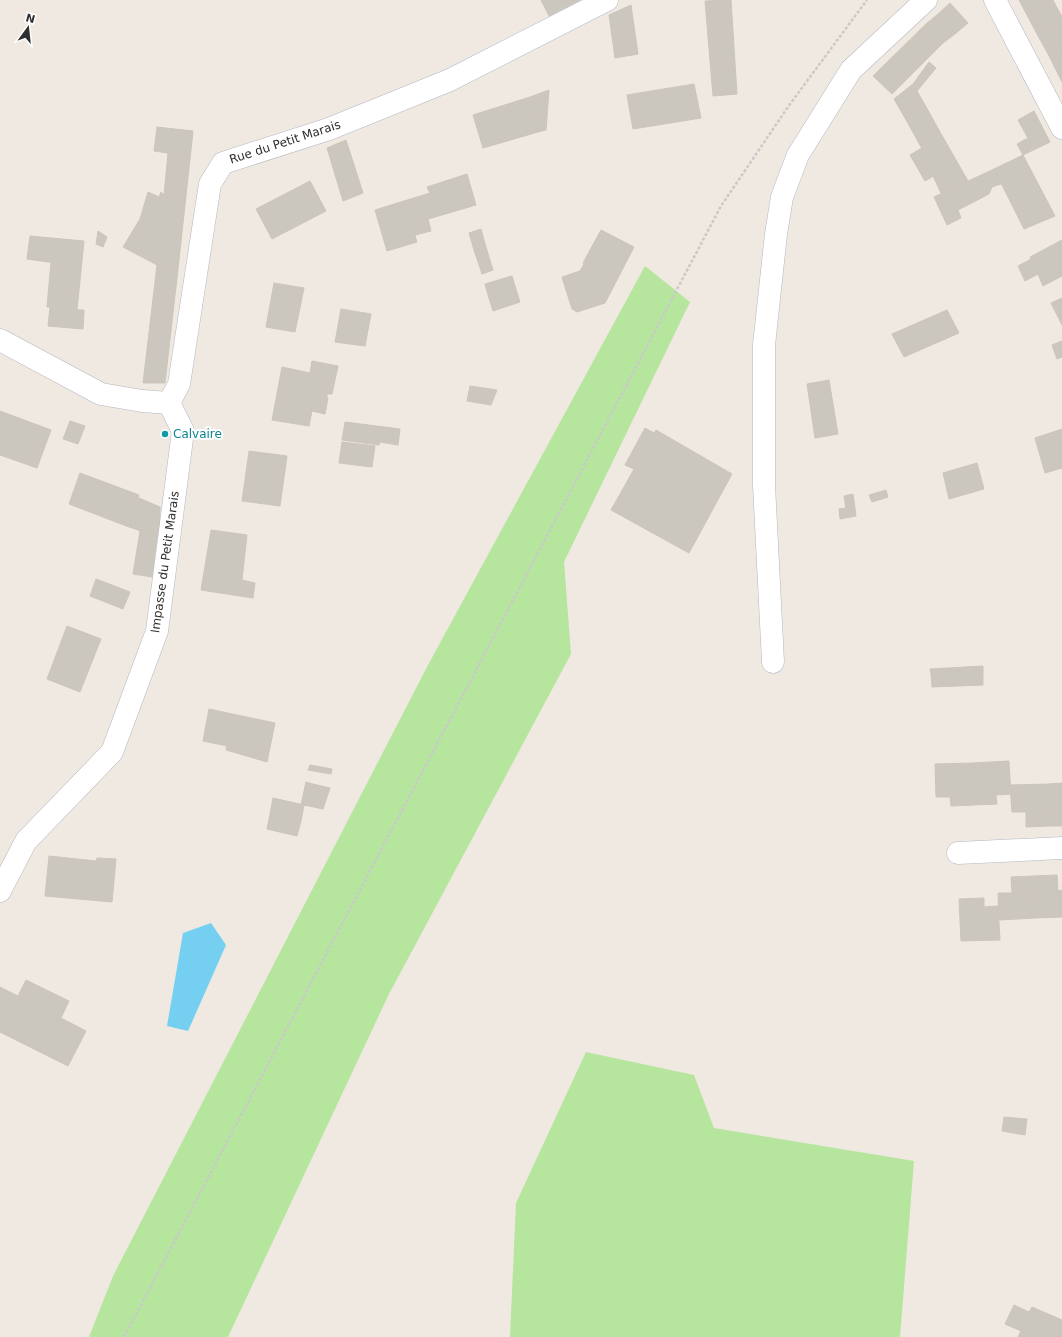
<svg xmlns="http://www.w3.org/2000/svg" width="1062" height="1337" font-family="'DejaVu Sans',sans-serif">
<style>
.green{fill:#b6e59e}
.water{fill:#75cff0}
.building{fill:#cbc7bf;stroke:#cbc5ba}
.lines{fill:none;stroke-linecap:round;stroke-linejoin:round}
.minor-casing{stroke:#b4b7c1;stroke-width:23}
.path{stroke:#c9c9c9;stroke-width:2.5;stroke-dasharray:3 2;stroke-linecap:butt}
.minor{stroke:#fff;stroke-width:22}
.culture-dot{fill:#0f9aa8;stroke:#fff;stroke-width:1.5}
.labels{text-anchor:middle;stroke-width:4;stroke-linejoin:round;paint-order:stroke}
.street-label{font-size:12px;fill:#2e2e2e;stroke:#fff}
.culture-label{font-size:12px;fill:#0d838f;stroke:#fff;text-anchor:start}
</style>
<rect width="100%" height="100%" fill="#efe9e1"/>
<!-- green -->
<g class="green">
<path d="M 645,266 L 690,302 L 564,562 L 571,654 L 389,994 L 228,1337 L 89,1337 L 113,1276 L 428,665 Z"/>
<path d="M 586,1052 L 694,1075 L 714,1128 L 914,1161 L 900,1337 L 510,1337 L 516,1203 Z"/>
</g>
<!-- water -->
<path class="water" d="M 211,923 L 226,945 L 188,1031 L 167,1026 L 183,933 Z"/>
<!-- building -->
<g class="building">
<path d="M 541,0 L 580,0 L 549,16 Z"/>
<path d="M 731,0 L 737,94 L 713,96 L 705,1 Z"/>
<path d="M 1019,0 L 1053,0 L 1054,2 L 1027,15 Z"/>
<path d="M 1054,2 L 1062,17 L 1062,22 L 1037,34 L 1027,15 Z"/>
<path d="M 950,3 L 968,23 L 955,34 L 938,14 Z"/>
<path d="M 631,5 L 638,54 L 615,58 L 609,15 Z"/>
<path d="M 938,14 L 955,34 L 943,43 L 926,24 Z"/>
<path d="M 1062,22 L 1062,49 L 1048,54 L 1037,34 Z"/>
<path d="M 926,24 L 943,43 L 892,94 L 873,76 Z"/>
<path d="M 1062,49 L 1062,82 L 1048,54 Z"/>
<path d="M 929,62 L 936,68 L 917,91 L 913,84 Z"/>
<path d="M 694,84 L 701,118 L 633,129 L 627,95 Z"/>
<path d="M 913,84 L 925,105 L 905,118 L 894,99 Z"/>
<path d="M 549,90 L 546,130 L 538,132 L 530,97 Z"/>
<path d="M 530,97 L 538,132 L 483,148 L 473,115 Z"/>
<path d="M 925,105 L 940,132 L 920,145 L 905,118 Z"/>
<path d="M 1034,111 L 1050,142 L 1023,155 L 1017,144 L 1028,138 L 1018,120 Z"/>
<path d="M 157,127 L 193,131 L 186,196 L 180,195 L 179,199 L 164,195 L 168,153 L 154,151 Z"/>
<path d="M 940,132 L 968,181 L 941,193 L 933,176 L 937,174 L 920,145 Z"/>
<path d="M 346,140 L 363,193 L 343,201 L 327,148 Z"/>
<path d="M 922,148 L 937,174 L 925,181 L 910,155 Z"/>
<path d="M 1023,155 L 1055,216 L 1024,229 L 994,169 Z"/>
<path d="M 994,169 L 1001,184 L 992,187 L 989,194 L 958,210 L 961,218 L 947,225 L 934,197 Z"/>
<path d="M 467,174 L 476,205 L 428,219 L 431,231 L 415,235 L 404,201 L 430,193 L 427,187 Z"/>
<path d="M 310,181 L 326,211 L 272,239 L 256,209 Z"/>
<path d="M 148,192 L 159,197 L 161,192 L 164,195 L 179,199 L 180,195 L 186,196 L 178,269 L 157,265 L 123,247 L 140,219 Z"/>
<path d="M 404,201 L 417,242 L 387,251 L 375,210 Z"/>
<path d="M 481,229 L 486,247 L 474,250 L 469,233 Z"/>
<path d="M 601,230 L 634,247 L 605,303 L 577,312 L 572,309 L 562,277 L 580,271 L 584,264 L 583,263 Z"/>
<path d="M 98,231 L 107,237 L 103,247 L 96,244 Z"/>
<path d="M 30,236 L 51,238 L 48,262 L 27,259 Z"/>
<path d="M 51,238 L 84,241 L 77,310 L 84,310 L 83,329 L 48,326 L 50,307 L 47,307 L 51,262 L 48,262 Z"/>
<path d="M 1062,240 L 1062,276 L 1043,286 L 1038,274 L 1025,281 L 1018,266 L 1031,259 L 1030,257 Z"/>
<path d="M 486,247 L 493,270 L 482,274 L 474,250 Z"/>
<path d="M 157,265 L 178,269 L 165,383 L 143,383 Z"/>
<path d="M 512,276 L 515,286 L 488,295 L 485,284 Z"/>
<path d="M 274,283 L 304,288 L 295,332 L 266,327 Z"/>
<path d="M 515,286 L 520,302 L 493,311 L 488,295 Z"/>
<path d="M 1062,298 L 1062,325 L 1051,303 Z"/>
<path d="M 341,309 L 371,314 L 365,346 L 335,342 Z"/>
<path d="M 947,310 L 959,333 L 904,357 L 892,334 Z"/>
<path d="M 1062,341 L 1062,357 L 1057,359 L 1052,345 Z"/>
<path d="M 312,361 L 338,366 L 332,394 L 327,394 L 327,398 L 315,395 L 309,426 L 272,420 L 282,367 L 310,373 Z"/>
<path d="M 829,380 L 838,434 L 815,438 L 807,384 Z"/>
<path d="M 470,386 L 497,390 L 491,405 L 467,401 Z"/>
<path d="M 315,395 L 328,398 L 325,414 L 312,411 Z"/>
<path d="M 0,411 L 51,430 L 37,468 L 0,455 Z"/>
<path d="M 70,421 L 85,426 L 78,444 L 63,439 Z"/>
<path d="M 345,422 L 400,429 L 398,445 L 380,442 L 379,445 L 342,440 Z"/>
<path d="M 645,428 L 654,433 L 634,469 L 625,465 Z"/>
<path d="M 1062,429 L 1062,437 L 1037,445 L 1035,438 Z"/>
<path d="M 656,430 L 732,474 L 689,553 L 611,510 Z"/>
<path d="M 1062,437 L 1062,468 L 1045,473 L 1037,445 Z"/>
<path d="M 342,442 L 375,446 L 372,467 L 339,463 Z"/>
<path d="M 249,451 L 287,456 L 280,506 L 242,501 Z"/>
<path d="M 977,463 L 984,489 L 949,499 L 943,473 Z"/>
<path d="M 80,473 L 139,495 L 129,527 L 69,504 Z"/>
<path d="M 886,490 L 888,497 L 872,502 L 869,495 Z"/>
<path d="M 853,494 L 856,516 L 840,519 L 839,509 L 846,508 L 844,496 Z"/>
<path d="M 139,498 L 160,507 L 159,537 L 129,527 Z"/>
<path d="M 211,530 L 247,535 L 242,580 L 255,583 L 253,598 L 201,590 Z"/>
<path d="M 140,531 L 157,537 L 152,577 L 133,574 Z"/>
<path d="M 96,579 L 130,592 L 123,609 L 90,596 Z"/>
<path d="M 67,626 L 101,639 L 80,692 L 47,679 Z"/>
<path d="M 983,666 L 983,670 L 931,673 L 930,669 Z"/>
<path d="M 983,670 L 983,685 L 932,687 L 931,673 Z"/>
<path d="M 209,709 L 275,723 L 267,762 L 226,750 L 227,746 L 203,741 Z"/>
<path d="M 1009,761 L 1011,794 L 996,795 L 997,804 L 974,805 L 972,763 Z"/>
<path d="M 972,763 L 974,805 L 951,806 L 950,797 L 936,797 L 935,764 Z"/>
<path d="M 310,765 L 332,769 L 331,774 L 308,770 Z"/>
<path d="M 306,782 L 313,784 L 309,806 L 301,805 Z"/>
<path d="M 1062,783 L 1062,826 L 1049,826 L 1048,784 Z"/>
<path d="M 313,784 L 330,788 L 323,809 L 309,806 Z"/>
<path d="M 1048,784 L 1049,826 L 1026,827 L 1026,812 L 1012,812 L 1010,785 Z"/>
<path d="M 273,798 L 304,805 L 301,821 L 270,814 Z"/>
<path d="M 270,814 L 301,821 L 297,836 L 267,829 Z"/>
<path d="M 49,856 L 96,861 L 97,858 L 116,859 L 112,902 L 45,896 Z"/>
<path d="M 1057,875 L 1058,891 L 1062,890 L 1062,917 L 1036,918 L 1034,876 Z"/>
<path d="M 1034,876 L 1036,918 L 999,920 L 998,893 L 1012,893 L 1011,877 Z"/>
<path d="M 984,898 L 984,907 L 998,906 L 1000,940 L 961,941 L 959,899 Z"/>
<path d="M 26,980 L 69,1001 L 61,1018 L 86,1031 L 68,1066 L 0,1032 L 0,987 L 18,996 Z"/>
<path d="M 1004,1117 L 1027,1119 L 1025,1135 L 1002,1131 Z"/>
<path d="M 1014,1305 L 1029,1312 L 1032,1307 L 1062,1320 L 1062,1337 L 1018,1337 L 1021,1331 L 1005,1324 Z"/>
</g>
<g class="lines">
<defs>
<g id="minor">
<path d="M 995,0 L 1062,128"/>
<path d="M 0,340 L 101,394 L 142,401 L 169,403"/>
<path d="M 169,403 L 179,384 L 210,184 L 223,163 L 329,129 L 450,80 L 607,0"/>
<path d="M 773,662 L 764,485 L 764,345 L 776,234 L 782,197 L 798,155 L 851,70 L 926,0"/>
<path d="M 958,853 L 1062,848"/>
<path d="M 0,891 L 26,841 L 112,752 L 157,631 L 183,431 L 169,403"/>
</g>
</defs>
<!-- minor casing -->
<use href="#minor" class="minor-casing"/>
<!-- path -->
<path class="path" d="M 124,1337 L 721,206 L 790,104 L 867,0"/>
<!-- minor -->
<use href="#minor" class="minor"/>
</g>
<!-- markers -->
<circle class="culture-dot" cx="165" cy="434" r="4"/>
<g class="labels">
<!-- street labels -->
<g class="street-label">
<text transform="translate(285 142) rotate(-18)" y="4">Rue du Petit Marais</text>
<text transform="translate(165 562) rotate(-82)" y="4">Impasse du Petit Marais</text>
</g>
<!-- culture labels -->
<g class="culture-label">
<text x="173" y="438">Calvaire</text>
</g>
</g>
<!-- north arrow -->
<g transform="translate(28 28) rotate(15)" stroke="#ffffff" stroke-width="3" paint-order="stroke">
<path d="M0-3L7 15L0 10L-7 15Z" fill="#2e2e2e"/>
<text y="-6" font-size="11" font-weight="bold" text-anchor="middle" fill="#2e2e2e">N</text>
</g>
</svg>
